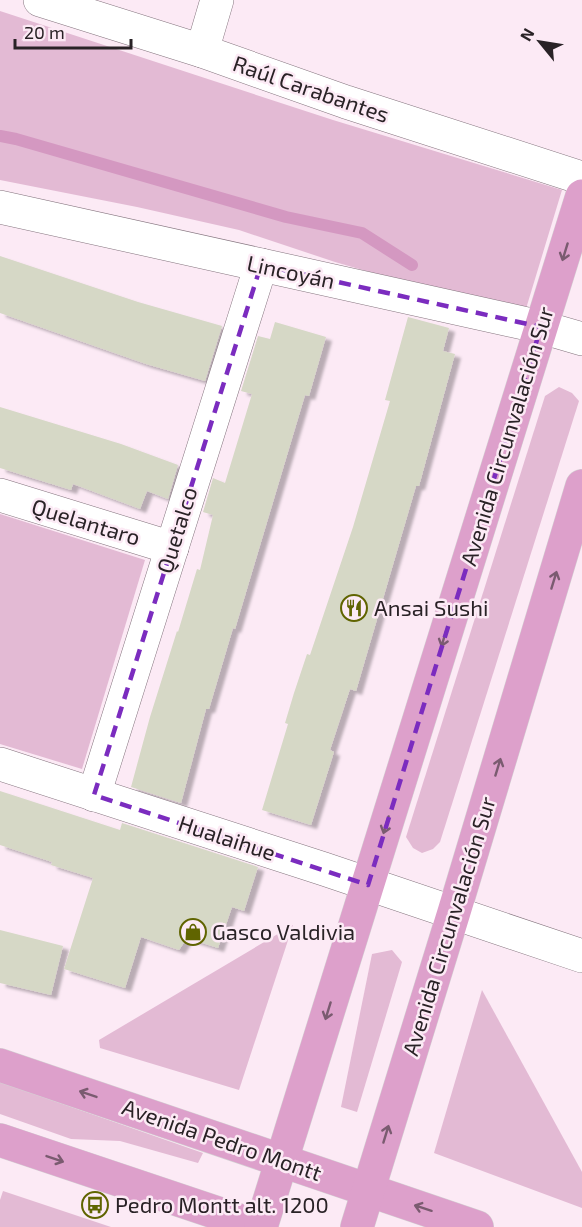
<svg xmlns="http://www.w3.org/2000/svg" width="582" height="1227" font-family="'Exo 2',sans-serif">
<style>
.green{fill:#e3bad4}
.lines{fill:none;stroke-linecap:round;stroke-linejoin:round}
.stream{stroke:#d498c1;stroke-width:12}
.building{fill:#d6d8c6;filter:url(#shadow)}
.minor-casing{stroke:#84747e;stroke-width:34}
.major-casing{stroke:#d4d3d4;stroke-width:34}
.minor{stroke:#fff;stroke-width:33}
.major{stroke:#dda0cb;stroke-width:33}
.oneway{stroke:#7a5b70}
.marked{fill:none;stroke:#7b2cbf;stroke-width:4.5;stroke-dasharray:12 8;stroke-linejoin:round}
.labels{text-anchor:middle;stroke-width:5;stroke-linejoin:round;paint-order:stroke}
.street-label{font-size:22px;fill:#292226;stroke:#fceaf5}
.poi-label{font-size:22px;fill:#292226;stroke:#fceaf5;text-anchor:start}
</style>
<defs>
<filter id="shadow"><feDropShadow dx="6" dy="4" stdDeviation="1.5" flood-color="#0004"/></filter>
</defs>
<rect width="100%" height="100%" fill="#fceaf5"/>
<!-- green -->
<g class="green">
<path d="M 0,11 L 333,120 L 562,190 L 525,312 L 404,282 L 335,262 L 239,230 L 137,207 L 0,180 Z"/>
<path d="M 559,387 L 572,393 L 579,401 L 440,842 L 433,849 L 422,853 L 413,848 L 406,837 L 545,396 Z"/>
<path d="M 0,514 L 145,560 L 82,769 L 0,744 Z"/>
<path d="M 293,925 L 239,1090 L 100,1048 L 99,1040 Z"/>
<path d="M 392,950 L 402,962 L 357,1112 L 341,1107 L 372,954 Z"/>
<path d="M 482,990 L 582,1172 L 582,1208 L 434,1153 Z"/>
<path d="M 0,1082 L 203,1153 L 198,1163 L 120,1141 L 71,1139 L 0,1114 Z"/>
<path d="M 3,1191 L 111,1227 L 0,1227 L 0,1200 Z"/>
</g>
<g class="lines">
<!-- stream -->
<path class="stream" d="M 0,136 L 16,139 L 286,217 L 362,233 L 412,265"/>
</g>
<!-- building -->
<g class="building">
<path d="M 0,256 L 138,302 L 222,326 L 205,381 L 146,364 L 0,313 Z"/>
<path d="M 408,317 L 449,328 L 443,351 L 455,354 L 419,486 L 416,486 L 356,691 L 350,689 L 330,750 L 334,752 L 311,825 L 262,810 L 288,724 L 285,723 L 294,693 L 307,654 L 310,655 L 353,527 L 390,401 L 385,400 Z"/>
<path d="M 275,322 L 326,337 L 309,396 L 305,395 L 235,629 L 233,628 L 209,709 L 206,709 L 181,803 L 131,787 L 150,717 L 177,631 L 178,632 L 197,569 L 200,570 L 213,515 L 203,512 L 213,478 L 225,483 L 252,394 L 241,391 L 258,336 L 270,339 Z"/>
<path d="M 0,407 L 121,444 L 178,465 L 168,499 L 147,491 L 140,509 L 73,484 L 71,490 L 0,468 Z"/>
<path d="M 0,791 L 120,830 L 122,823 L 258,867 L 244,911 L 232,907 L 218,948 L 187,938 L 179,950 L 141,937 L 125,988 L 64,969 L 93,878 L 51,865 L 52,862 L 0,845 Z"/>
<path d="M 0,930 L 63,946 L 51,995 L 0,983 Z"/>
</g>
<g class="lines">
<defs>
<g id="minor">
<path d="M 40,0 L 202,51 L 346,102 L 582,178"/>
<path d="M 202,51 L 217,0"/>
<path d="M 0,207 L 541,327 L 582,339"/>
<path d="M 0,495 L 172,548"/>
<path d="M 0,764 L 324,869 L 582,956"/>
<path d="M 94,795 L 261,265"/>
</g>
<g id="major">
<path d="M 0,1065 L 477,1227"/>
<path d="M 0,1140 L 259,1227"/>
<path d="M 261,1227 L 582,196"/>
<path d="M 357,1227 L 454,912 L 582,486"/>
</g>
</defs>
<!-- minor casing -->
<use href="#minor" class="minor-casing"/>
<!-- major casing -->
<use href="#major" class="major-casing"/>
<!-- minor -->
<use href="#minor" class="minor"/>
<!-- major -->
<use href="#major" class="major"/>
</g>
<!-- one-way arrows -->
<defs><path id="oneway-shaft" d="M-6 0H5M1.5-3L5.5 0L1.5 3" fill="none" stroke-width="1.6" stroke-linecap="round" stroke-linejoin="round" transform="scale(1.5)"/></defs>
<g class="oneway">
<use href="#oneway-shaft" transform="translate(565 252) rotate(107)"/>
<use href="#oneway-shaft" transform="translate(554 580) rotate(-73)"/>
<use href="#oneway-shaft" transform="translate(444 638) rotate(107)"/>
<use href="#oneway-shaft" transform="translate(498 767) rotate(-73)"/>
<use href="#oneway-shaft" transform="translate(386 825) rotate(107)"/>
<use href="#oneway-shaft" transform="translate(328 1011) rotate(107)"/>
<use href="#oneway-shaft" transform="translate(88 1094) rotate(-161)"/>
<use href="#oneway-shaft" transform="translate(386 1134) rotate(-73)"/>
<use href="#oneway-shaft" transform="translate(55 1159) rotate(19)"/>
<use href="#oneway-shaft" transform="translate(423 1208) rotate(-162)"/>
</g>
<!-- marked area -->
<path class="marked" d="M 261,265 L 541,327 L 368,885 L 94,795 Z"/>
<!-- icons -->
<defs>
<symbol id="restaurant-ring" viewBox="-11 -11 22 22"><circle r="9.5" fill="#fceaf5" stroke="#606400" stroke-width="1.5"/><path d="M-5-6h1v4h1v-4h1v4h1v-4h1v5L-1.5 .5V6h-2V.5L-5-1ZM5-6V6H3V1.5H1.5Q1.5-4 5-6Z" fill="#606400"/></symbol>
<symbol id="shop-ring" viewBox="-11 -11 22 22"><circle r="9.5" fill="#fceaf5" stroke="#606400" stroke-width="1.5"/><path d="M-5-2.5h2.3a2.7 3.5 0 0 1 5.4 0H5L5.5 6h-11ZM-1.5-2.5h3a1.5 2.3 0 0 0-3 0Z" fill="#606400"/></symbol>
<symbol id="bus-ring" viewBox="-11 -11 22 22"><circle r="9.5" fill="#fceaf5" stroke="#606400" stroke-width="1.5"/><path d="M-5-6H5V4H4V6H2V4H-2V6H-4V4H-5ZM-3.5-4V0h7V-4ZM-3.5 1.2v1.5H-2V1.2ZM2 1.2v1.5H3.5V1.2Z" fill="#606400"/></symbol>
</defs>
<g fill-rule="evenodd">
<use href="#restaurant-ring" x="339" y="593" width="30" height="30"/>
<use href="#shop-ring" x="178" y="917" width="30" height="30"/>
<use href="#bus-ring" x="80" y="1190" width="30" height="30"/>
</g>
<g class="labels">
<!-- street labels -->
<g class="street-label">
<text transform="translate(311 89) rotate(19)" y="8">Raúl Carabantes</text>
<text transform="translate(291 272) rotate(12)" y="8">Lincoyán</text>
<text transform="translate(507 436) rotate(-73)" y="8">Avenida Circunvalación Sur</text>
<text transform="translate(86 522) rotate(17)" y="8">Quelantaro</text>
<text transform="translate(177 530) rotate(-73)" y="8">Quetalco</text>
<text transform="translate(227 838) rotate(18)" y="8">Hualaihue</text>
<text transform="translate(449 926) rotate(-73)" y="8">Avenida Circunvalación Sur</text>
<text transform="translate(222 1140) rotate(19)" y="8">Avenida Pedro Montt</text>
</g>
<!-- poi labels -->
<g class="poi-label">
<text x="374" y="616">Ansai Sushi</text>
<text x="212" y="940">Gasco Valdivia</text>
<text x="115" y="1213">Pedro Montt alt. 1200</text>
</g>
</g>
<!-- north arrow -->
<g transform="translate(540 42) rotate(300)" stroke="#fceaf5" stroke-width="4.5" paint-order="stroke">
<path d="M0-4.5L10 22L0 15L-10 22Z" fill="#292226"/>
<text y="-9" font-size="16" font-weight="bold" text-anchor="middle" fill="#292226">N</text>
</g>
<!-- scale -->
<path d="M15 39v9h116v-9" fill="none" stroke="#292226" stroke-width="3"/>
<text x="24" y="39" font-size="18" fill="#292226" stroke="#fceaf5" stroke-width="4.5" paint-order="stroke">20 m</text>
</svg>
